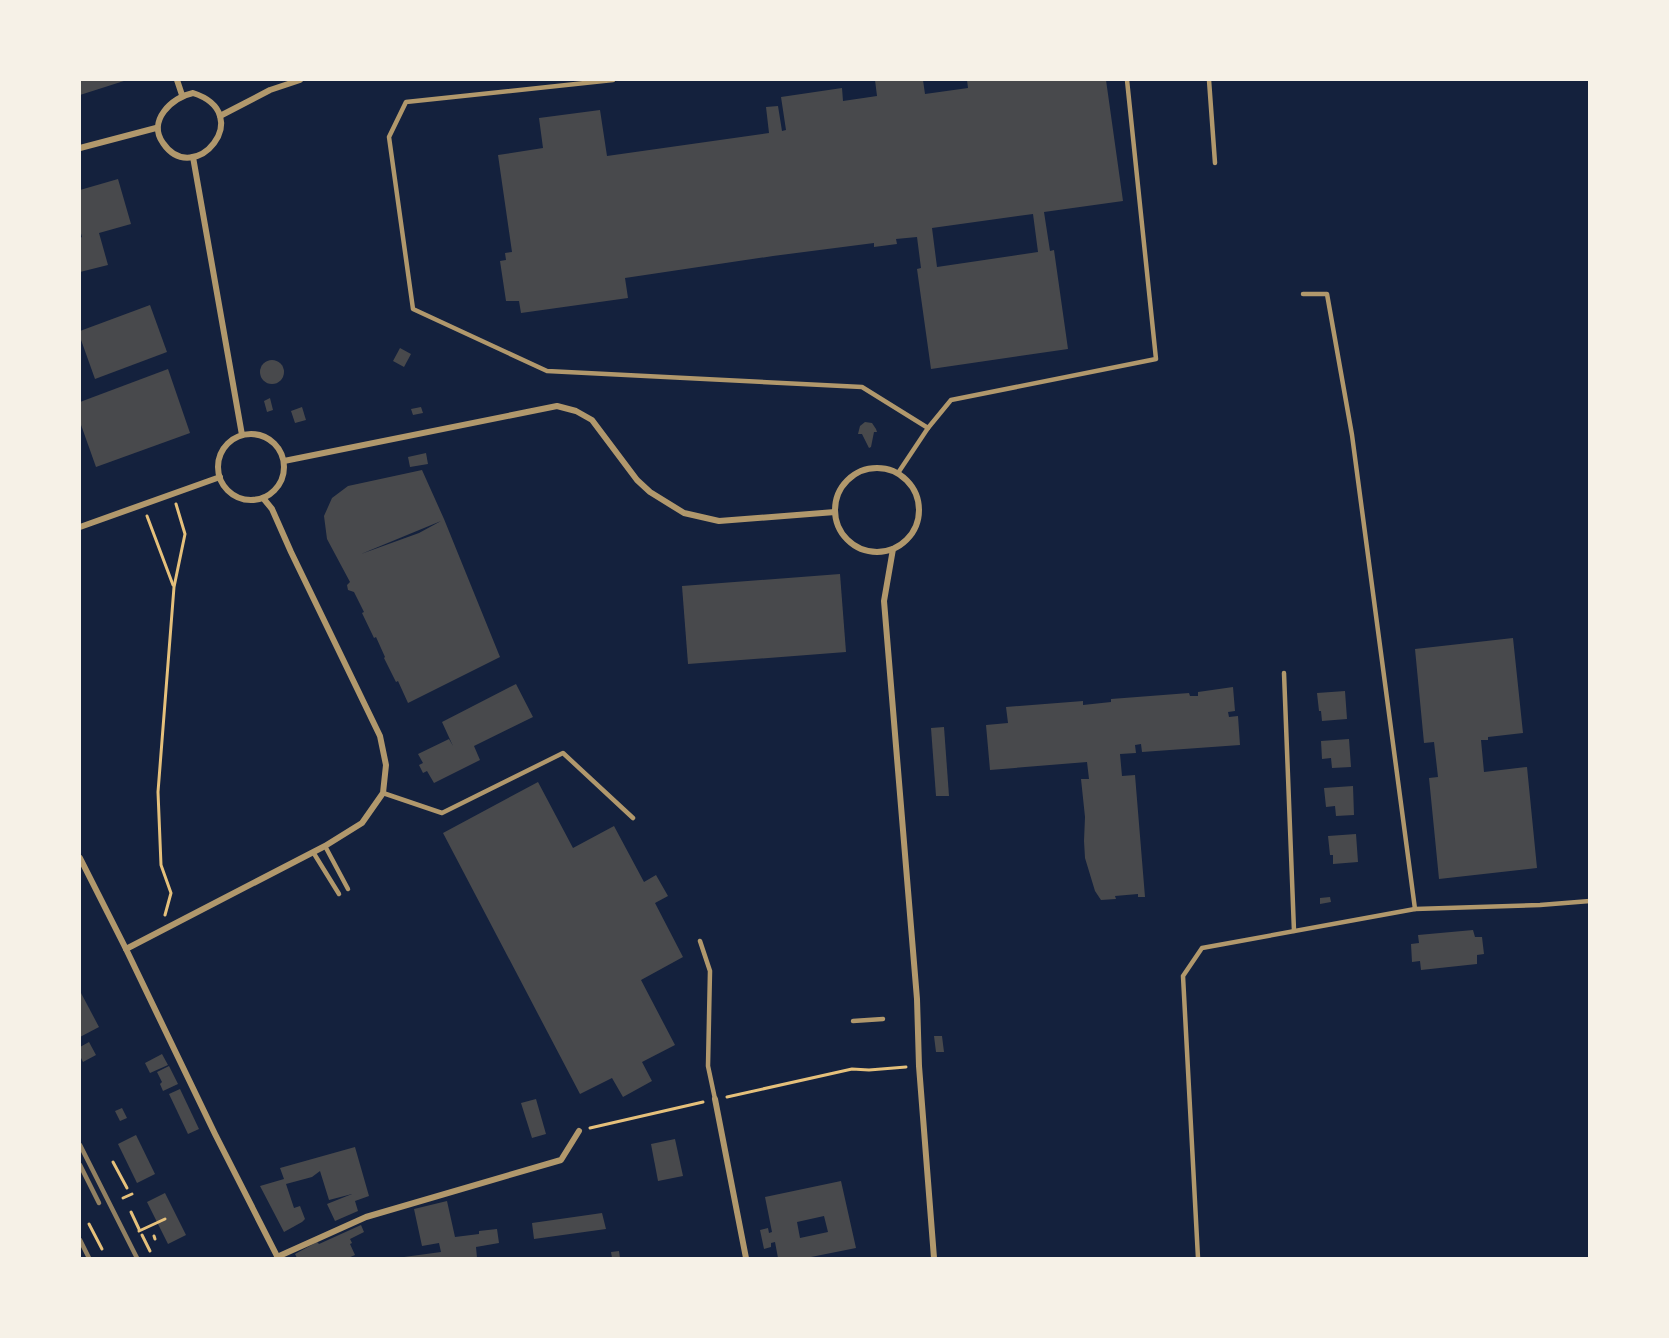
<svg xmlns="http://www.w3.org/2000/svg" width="1669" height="1338" font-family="Figtree,sans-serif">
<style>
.building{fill:#48494c;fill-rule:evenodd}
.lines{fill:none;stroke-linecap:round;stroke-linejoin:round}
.path{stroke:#e5c07b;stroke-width:3}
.service{stroke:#b1986c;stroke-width:4.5}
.minor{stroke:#b1986c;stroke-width:6}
.rail{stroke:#918062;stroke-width:4.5}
</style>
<rect width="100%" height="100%" fill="#14213d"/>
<!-- building -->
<g class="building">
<path d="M 80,80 L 127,80 L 80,95 Z"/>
<path d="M 875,80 L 923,80 L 925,94 L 968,88 L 967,80 L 1106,80 L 1123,201 L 1044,212 L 1050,251 L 1054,250 L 1068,349 L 931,369 L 917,269 L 921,268 L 917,237 L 896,239 L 897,244 L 874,247 L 874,243 L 773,256 L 625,278 L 628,298 L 521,313 L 519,301 L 506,301 L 500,261 L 506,260 L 505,253 L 512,252 L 498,155 L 543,148 L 539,118 L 600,110 L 607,156 L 769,133 L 766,107 L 778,106 L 782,131 L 786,130 L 781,97 L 842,88 L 843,101 L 877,96 ZM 1033,214 L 1038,252 L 937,267 L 932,228 Z"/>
<path d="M 118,179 L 131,224 L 99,233 L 108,265 L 80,272 L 80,238 L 82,237 L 80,230 L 80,190 Z"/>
<path d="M 150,305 L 167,352 L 95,379 L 80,337 L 80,331 Z"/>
<path d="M 400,348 L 411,354 L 404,367 L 393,361 Z"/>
<circle cx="272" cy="372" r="12"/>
<path d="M 168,369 L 190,433 L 96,467 L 80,422 L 80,402 Z"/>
<path d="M 270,398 L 273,410 L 267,412 L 264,401 Z"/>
<path d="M 302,407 L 306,420 L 295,423 L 291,411 Z"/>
<path d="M 421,407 L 423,413 L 413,415 L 411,409 Z"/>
<path d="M 865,422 L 872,423 L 876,429 L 877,432 L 874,432 L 871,447 L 869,448 L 862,434 L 858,434 L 860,426 Z"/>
<path d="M 426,453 L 428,464 L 410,467 L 408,457 Z"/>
<path d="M 422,470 L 444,519 L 500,657 L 408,703 L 398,681 L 396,682 L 384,658 L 385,657 L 376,637 L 374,638 L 362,613 L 364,612 L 354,592 L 348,590 L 347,585 L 350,582 L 327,539 L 324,516 L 332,498 L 348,486 ZM 441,521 L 419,533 L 361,554 Z"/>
<path d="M 840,574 L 846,652 L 688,664 L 682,586 Z"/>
<path d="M 1513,638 L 1523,733 L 1488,737 L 1488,740 L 1481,740 L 1484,772 L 1527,767 L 1537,868 L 1439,879 L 1429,778 L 1438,777 L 1434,742 L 1424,743 L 1415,649 Z"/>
<path d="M 516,684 L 533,717 L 474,746 L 480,760 L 434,783 L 427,771 L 423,773 L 419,765 L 423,763 L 418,754 L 449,739 L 453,746 L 442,722 Z"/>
<path d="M 1233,687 L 1235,711 L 1228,712 L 1229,717 L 1238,716 L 1240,745 L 1142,752 L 1141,744 L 1135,745 L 1136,753 L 1120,754 L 1122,776 L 1135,775 L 1145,897 L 1138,897 L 1138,894 L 1115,896 L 1116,899 L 1101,900 L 1095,891 L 1085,858 L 1084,841 L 1085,817 L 1081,779 L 1089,779 L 1087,762 L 990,770 L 986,725 L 1008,723 L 1006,707 L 1083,701 L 1083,705 L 1111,702 L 1111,699 L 1189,693 L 1190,696 L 1198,696 L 1198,692 Z"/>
<path d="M 1345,691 L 1347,719 L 1322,721 L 1321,711 L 1319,711 L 1317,693 Z"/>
<path d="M 944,727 L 949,796 L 936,796 L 931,728 Z"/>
<path d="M 1349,739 L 1351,767 L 1332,768 L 1331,758 L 1322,759 L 1321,741 Z"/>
<path d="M 538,782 L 573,848 L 614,826 L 644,882 L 656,875 L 668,896 L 655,903 L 683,957 L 641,980 L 675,1045 L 642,1062 L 652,1081 L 623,1097 L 612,1078 L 580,1094 L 443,833 Z"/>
<path d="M 1353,786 L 1354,815 L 1336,816 L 1335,806 L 1326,807 L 1324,788 Z"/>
<path d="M 1356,834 L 1358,862 L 1333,864 L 1333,855 L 1330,855 L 1328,836 Z"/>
<path d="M 1330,897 L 1331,902 L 1320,904 L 1320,898 Z"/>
<path d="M 1473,930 L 1475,937 L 1482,937 L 1484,954 L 1477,955 L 1477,964 L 1421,970 L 1420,961 L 1412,962 L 1411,944 L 1419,943 L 1418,935 Z"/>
<path d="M 81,993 L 99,1027 L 80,1037 L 80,994 Z"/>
<path d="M 934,1036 L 942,1036 L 944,1052 L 936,1052 Z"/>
<path d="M 89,1042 L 96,1055 L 83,1062 L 80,1056 L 80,1047 Z"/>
<path d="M 162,1054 L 168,1065 L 150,1073 L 145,1063 Z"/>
<path d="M 169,1066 L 178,1084 L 163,1091 L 160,1084 L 162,1082 L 157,1072 Z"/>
<path d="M 180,1089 L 199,1129 L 188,1134 L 169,1094 Z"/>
<path d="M 536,1099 L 546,1134 L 532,1138 L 521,1103 Z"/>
<path d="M 122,1108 L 127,1118 L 120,1121 L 115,1111 Z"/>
<path d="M 136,1135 L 155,1174 L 137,1183 L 118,1144 Z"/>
<path d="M 675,1139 L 683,1176 L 658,1181 L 651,1144 Z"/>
<path d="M 355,1147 L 369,1196 L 355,1201 L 358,1211 L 335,1221 L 327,1204 L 352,1194 L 329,1200 L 320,1171 L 312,1177 L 286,1184 L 294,1208 L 300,1206 L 305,1219 L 302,1222 L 284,1232 L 260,1186 L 284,1179 L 280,1168 Z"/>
<path d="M 841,1181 L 856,1248 L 806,1258 L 778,1258 L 775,1242 L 771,1243 L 771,1247 L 764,1249 L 760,1230 L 768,1228 L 769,1233 L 772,1232 L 765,1197 ZM 824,1216 L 828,1232 L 800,1238 L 797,1222 Z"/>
<path d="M 165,1193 L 186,1235 L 168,1244 L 147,1202 Z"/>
<path d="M 447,1201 L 455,1237 L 479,1234 L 479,1231 L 497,1229 L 499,1243 L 476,1247 L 477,1258 L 404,1258 L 404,1257 L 441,1252 L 439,1243 L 422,1246 L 414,1209 Z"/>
<path d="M 602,1213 L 606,1229 L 534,1239 L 532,1223 Z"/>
<path d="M 361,1225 L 364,1232 L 350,1239 L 352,1243 L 350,1244 L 355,1255 L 348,1258 L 297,1258 L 295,1254 L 317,1242 L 319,1244 Z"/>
<path d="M 619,1251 L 620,1258 L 612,1258 L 611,1252 Z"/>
</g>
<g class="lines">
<!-- path -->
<g class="path">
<path d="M 147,516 L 173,585"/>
<path d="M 165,915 L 171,893 L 161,865 L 158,792 L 174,587 L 185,534 L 176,504"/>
<path d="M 727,1097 L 852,1069 L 869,1070 L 906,1067"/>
<path d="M 590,1128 L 703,1102"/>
<path d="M 113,1162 L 127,1188"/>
<path d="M 123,1198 L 132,1194"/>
<path d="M 131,1212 L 139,1229"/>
<path d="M 89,1224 L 102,1249"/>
<path d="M 139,1231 L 165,1219"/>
<path d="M 142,1235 L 150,1251"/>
<path d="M 154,1236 L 155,1239"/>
</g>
<!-- service -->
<g class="service">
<path d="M 613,80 L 406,102 L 389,137 L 413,309 L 547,371 L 862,387 L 928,428"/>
<path d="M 1209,80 L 1215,163"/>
<path d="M 1303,294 L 1327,294 L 1352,435 L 1415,909"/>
<path d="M 898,473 L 928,428 L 951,400 L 1156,359 L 1127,80"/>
<path d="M 1284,673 L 1294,931"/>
<path d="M 383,793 L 442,813 L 563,753 L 633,818"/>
<path d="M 325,846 L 348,889"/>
<path d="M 313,852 L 339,894"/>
<path d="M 700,941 L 710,971 L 708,1066 L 715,1099"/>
<path d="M 853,1021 L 883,1019"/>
<path d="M 1198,1258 L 1183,976 L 1202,948 L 1415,909 L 1540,905 L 1590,901"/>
</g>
<!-- minor -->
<g class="minor">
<path d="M 177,80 L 182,95"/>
<path d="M 193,93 C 258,114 194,189 163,143 C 147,121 172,97 193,93 Z"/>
<path d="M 220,116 L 270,90 L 300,80"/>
<path d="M 80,148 L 156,128"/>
<path d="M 193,157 L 242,435"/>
<circle cx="251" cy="467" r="33"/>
<path d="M 284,461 L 557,406 L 576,411 L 592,420 L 637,480 L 650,492 L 684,513 L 719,521 L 835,512"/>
<circle cx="877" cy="510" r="42"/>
<path d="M 80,527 L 220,477"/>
<path d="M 893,549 L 884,601 L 917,999 L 919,1066 L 934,1258"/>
<path d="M 80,858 L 126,949 L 215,1134 L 278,1258"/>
<path d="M 126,949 L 325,846 L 362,823 L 383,793 L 386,765 L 380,736 L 291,552 L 272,509 L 263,498"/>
<path d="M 715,1099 L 746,1258"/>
<path d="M 277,1257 L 366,1217 L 561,1160 L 579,1131"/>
</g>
<!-- rail -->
<g class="rail">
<path d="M 80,1145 L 137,1258"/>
<path d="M 80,1165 L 99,1203"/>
<path d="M 80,1240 L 89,1258"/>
</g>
</g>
<!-- border -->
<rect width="1669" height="1338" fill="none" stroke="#f6f1e7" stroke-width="162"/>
</svg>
